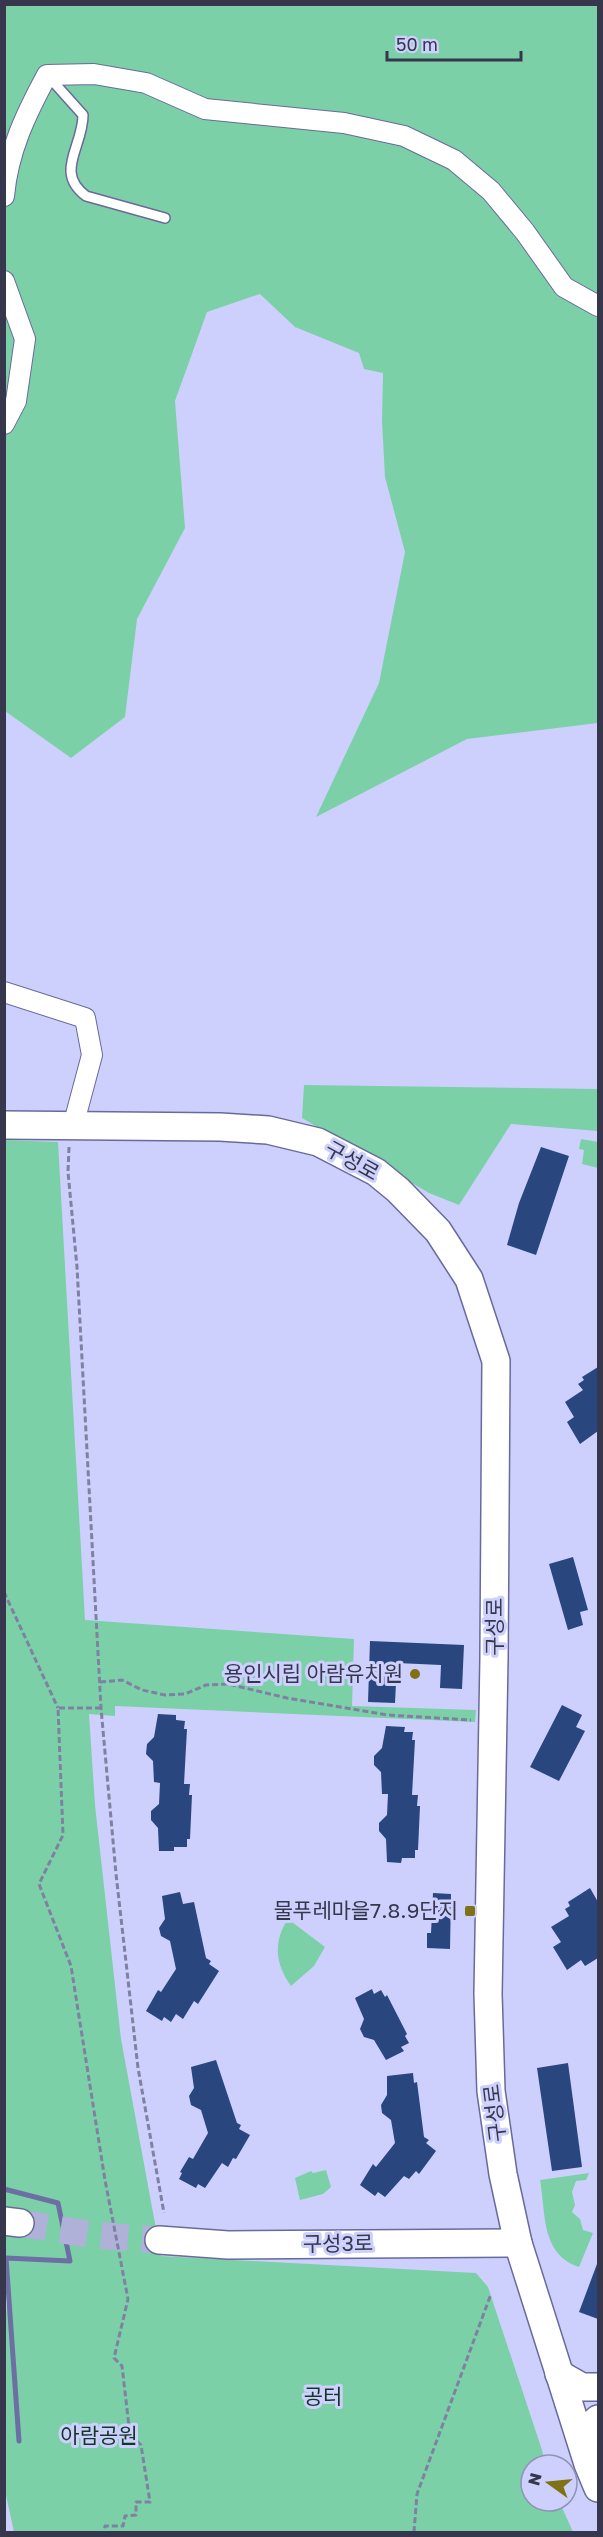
<svg xmlns="http://www.w3.org/2000/svg" width="603" height="2537" font-family="'Golos Text','Noto Sans KR',sans-serif">
<style>
.green{fill:#7cd0a8}
.lines{fill:none;stroke-linecap:round;stroke-linejoin:round}
.stream{stroke:#6d6ea4;stroke-width:5}
.building{fill:#29467f}
.secondary-tunnel{stroke:#afb1d9;stroke-width:27;stroke-dasharray:27 14;stroke-linecap:butt}
.lane-casing{stroke:#686a9b;stroke-width:12}
.street-casing{stroke:#686a9b;stroke-width:22}
.secondary-casing{stroke:#686a9b;stroke-width:30}
.path{stroke:#7f81a1;stroke-width:3;stroke-dasharray:6 3;stroke-linecap:butt}
.lane{stroke:#fff;stroke-width:9}
.street{stroke:#fff;stroke-width:20}
.secondary{stroke:#fff;stroke-width:27}
.poi-dot{fill:#7e7214;stroke:#cdd0fc;stroke-width:2}
.labels{text-anchor:middle;stroke-width:6;stroke-linejoin:round;paint-order:stroke}
.street-label{font-size:21px;fill:#36374d;stroke:#cdd0fc}
.poi-label{font-size:21px;fill:#36374d;stroke:#cdd0fc;text-anchor:end}
.park-label{font-size:21px;fill:#113726;stroke:#cdd0fc}
</style>
<rect width="100%" height="100%" fill="#cdd0fc"/>
<!-- green -->
<g class="green">
<path d="M 4,5 L 598,5 L 598,723 L 467,739 L 316,817 L 379,683 L 405,552 L 385,477 L 382,421 L 383,373 L 364,369 L 359,353 L 295,327 L 260,294 L 207,312 L 175,401 L 185,528 L 137,619 L 125,717 L 71,758 L 5,711 Z"/>
<path d="M 304,1085 L 598,1089 L 598,1131 L 511,1124 L 459,1205 L 429,1193 L 302,1118 Z"/>
<path d="M 581,1139 L 598,1142 L 598,1168 L 582,1164 L 584,1150 L 579,1149 Z"/>
<path d="M 4,1140 L 58,1142 L 85,1620 L 354,1639 L 352,1706 L 476,1710 L 475,1722 L 115,1706 L 115,1716 L 89,1714 L 95,1805 L 121,2039 L 161,2256 L 476,2273 L 488,2287 L 542,2450 L 545,2465 L 531,2465 L 531,2501 L 559,2501 L 573,2532 L 14,2532 L 4,2486 L 4,2335 L 9,2283 L 4,2248 Z"/>
<path d="M 288,1919 L 325,1947 L 314,1966 L 291,1986 C 275,1964 273,1941 288,1919 Z"/>
<path d="M 326,2170 L 331,2187 L 323,2194 L 300,2200 L 295,2178 L 311,2171 L 313,2173 Z"/>
<path d="M 589,2173 L 586,2180 L 576,2181 L 572,2192 L 575,2205 L 572,2212 L 580,2219 L 583,2230 L 593,2233 L 579,2267 C 541,2254 546,2215 540,2180 Z"/>
</g>
<g class="lines">
<!-- stream -->
<path class="stream" d="M 4,2189 L 58,2203 L 70,2261 L 6,2258 L 19,2441"/>
</g>
<!-- building -->
<g class="building">
<path d="M 541,1147 L 569,1156 L 536,1255 L 507,1245 L 519,1203 Z"/>
<path d="M 598,1367 L 598,1431 L 580,1444 L 567,1422 L 574,1417 L 565,1402 L 583,1390 L 578,1384 L 584,1380 L 582,1377 Z"/>
<path d="M 573,1557 L 588,1610 L 580,1612 L 583,1625 L 568,1630 L 549,1564 Z"/>
<path d="M 370,1641 L 464,1645 L 462,1689 L 440,1688 L 441,1665 L 397,1663 L 395,1703 L 368,1702 Z"/>
<path d="M 562,1705 L 582,1715 L 576,1727 L 585,1731 L 559,1781 L 530,1767 Z"/>
<path d="M 158,1714 L 176,1715 L 176,1720 L 185,1721 L 184,1729 L 187,1729 L 184,1784 L 190,1784 L 189,1795 L 192,1795 L 190,1839 L 187,1839 L 187,1847 L 174,1847 L 174,1851 L 159,1851 L 158,1828 L 151,1820 L 151,1811 L 159,1804 L 160,1783 L 154,1782 L 153,1761 L 146,1754 L 147,1744 L 154,1737 Z"/>
<path d="M 386,1726 L 405,1727 L 404,1732 L 413,1732 L 412,1740 L 415,1740 L 412,1795 L 418,1795 L 417,1806 L 420,1806 L 418,1850 L 415,1850 L 415,1858 L 402,1858 L 401,1863 L 387,1862 L 386,1839 L 379,1831 L 379,1823 L 387,1815 L 388,1794 L 382,1794 L 381,1772 L 374,1765 L 374,1756 L 382,1748 Z"/>
<path d="M 590,1888 L 598,1902 L 598,1958 L 585,1966 L 581,1960 L 567,1970 L 553,1947 L 561,1942 L 551,1927 L 569,1916 L 565,1909 L 570,1906 L 568,1902 Z"/>
<path d="M 180,1892 L 183,1904 L 194,1902 L 206,1958 L 211,1961 L 209,1964 L 219,1971 L 198,2004 L 194,2001 L 183,2019 L 176,2014 L 171,2022 L 164,2017 L 162,2021 L 146,2011 L 158,1990 L 161,1992 L 176,1969 L 170,1941 L 161,1936 L 159,1928 L 165,1919 L 162,1896 Z"/>
<path d="M 433,1893 L 451,1894 L 450,1949 L 427,1948 L 427,1933 L 431,1933 Z"/>
<path d="M 372,1989 L 374,1994 L 381,1990 L 385,1997 L 387,1995 L 407,2034 L 405,2036 L 409,2043 L 401,2047 L 404,2051 L 386,2060 L 374,2040 L 364,2037 L 360,2029 L 364,2019 L 355,1998 Z"/>
<path d="M 216,2060 L 237,2123 L 241,2125 L 239,2129 L 250,2135 L 236,2159 L 233,2158 L 228,2167 L 222,2163 L 205,2188 L 198,2184 L 196,2188 L 179,2179 L 182,2173 L 180,2172 L 189,2157 L 193,2159 L 208,2133 L 201,2110 L 191,2105 L 189,2096 L 194,2088 L 191,2067 Z"/>
<path d="M 568,2063 L 582,2167 L 552,2171 L 537,2068 Z"/>
<path d="M 413,2073 L 414,2083 L 417,2082 L 424,2137 L 429,2140 L 426,2143 L 436,2151 L 419,2174 L 416,2171 L 409,2179 L 404,2176 L 385,2197 L 378,2192 L 375,2196 L 360,2185 L 373,2164 L 376,2167 L 395,2143 L 391,2120 L 382,2113 L 381,2105 L 387,2095 L 387,2076 Z"/>
<path d="M 597,2264 L 598,2265 L 598,2319 L 579,2312 Z"/>
</g>
<g class="lines">
<!-- secondary-tunnel -->
<path class="secondary-tunnel" d="M 20,2223 L 94,2235 L 159,2240"/>
<defs>
<path id="lane" d="M 49,77 L 83,115 C 83,147 54,172 86,196 L 165,218"/>
<g id="street">
<path d="M 4,196 C 8,151 26,114 47,75 L 94,74 L 146,83 L 205,109 L 344,123 L 404,136 L 454,160 L 491,191 L 525,232 L 564,287 L 598,306"/>
<path d="M 4,281 L 25,339 L 16,401 L 4,424"/>
<path d="M 4,992 L 85,1018 L 92,1055 L 73,1126"/>
</g>
<g id="secondary">
<path d="M 4,1125 L 220,1127 L 268,1130 L 318,1142 L 376,1172 L 398,1190 L 438,1231 L 469,1279 L 496,1361 L 494,1658 L 488,1994 L 491,2091 L 503,2174 L 518,2243 L 588,2464 L 598,2488"/>
<path d="M 4,2221 L 20,2223"/>
<path d="M 159,2240 L 228,2245 L 518,2243"/>
<path d="M 559,2374 L 582,2387 L 598,2387"/>
<path d="M 588,2457 L 587,2429 L 598,2419"/>
</g>
</defs>
<!-- lane casing -->
<use href="#lane" class="lane-casing"/>
<!-- street casing -->
<use href="#street" class="street-casing"/>
<!-- secondary casing -->
<use href="#secondary" class="secondary-casing"/>
<!-- path -->
<g class="path">
<path d="M 69,1147 L 68,1172 L 77,1267 L 101,1708 L 116,1874 L 138,2068 L 164,2213"/>
<path d="M 4,1592 L 58,1708"/>
<path d="M 100,1682 L 122,1680 L 142,1690 L 165,1695 L 185,1694 L 206,1685 L 228,1684 L 287,1698 L 387,1715 L 471,1720"/>
<path d="M 101,1708 L 58,1708 L 63,1835 L 39,1884 L 71,1966 L 105,2180 L 128,2299 L 114,2358 L 122,2366 L 130,2435 L 141,2445 L 150,2502 L 136,2502 L 136,2515 L 125,2516 L 123,2526 L 105,2526 L 104,2532"/>
<path d="M 414,2532 L 417,2494 L 491,2294"/>
</g>
<!-- lane -->
<use href="#lane" class="lane"/>
<!-- street -->
<use href="#street" class="street"/>
<!-- secondary -->
<use href="#secondary" class="secondary"/>
</g>
<!-- markers -->
<g class="poi-dot">
<circle cx="415" cy="1674" r="6"/>
<rect x="464" y="1905" width="12" height="12" rx="3"/>
</g>
<g class="labels">
<!-- street labels -->
<g class="street-label">
<text transform="translate(352 1161) rotate(29)" y="7">구성로</text>
<text transform="translate(495 1627) rotate(-90)" y="7">구성로</text>
<text transform="translate(495 2113) rotate(-97)" y="7">구성로</text>
<text transform="translate(338 2244) rotate(-1)" y="7">구성3로</text>
</g>
<!-- poi labels -->
<g class="poi-label">
<text x="403" y="1681">용인시립 아람유치원</text>
<text x="458" y="1918">물푸레마을7.8.9단지</text>
</g>
<!-- park labels -->
<g class="park-label">
<text x="323" y="2404">공터</text>
<text x="99" y="2443">아람공원</text>
</g>
</g>
<!-- border -->
<rect width="603" height="2537" fill="none" stroke="#36374d" stroke-width="12"/>
<!-- north arrow -->
<g transform="translate(549 2483) rotate(285)"><circle r="28" fill="#cdd0fc" stroke="#9193b6" stroke-width="1.5"/>
<path d="M0-4.5L10 22L0 15L-10 22Z" fill="#7e7214"/>
<text y="-9" font-size="16" font-weight="bold" text-anchor="middle" fill="#36374d">N</text>
</g>
<!-- scale -->
<path d="M387 51v9h134v-9" fill="none" stroke="#36374d" stroke-width="3"/>
<text x="396" y="51" font-size="18" fill="#36374d" stroke="#cdd0fc" stroke-width="4.5" paint-order="stroke">50 m</text>
</svg>
